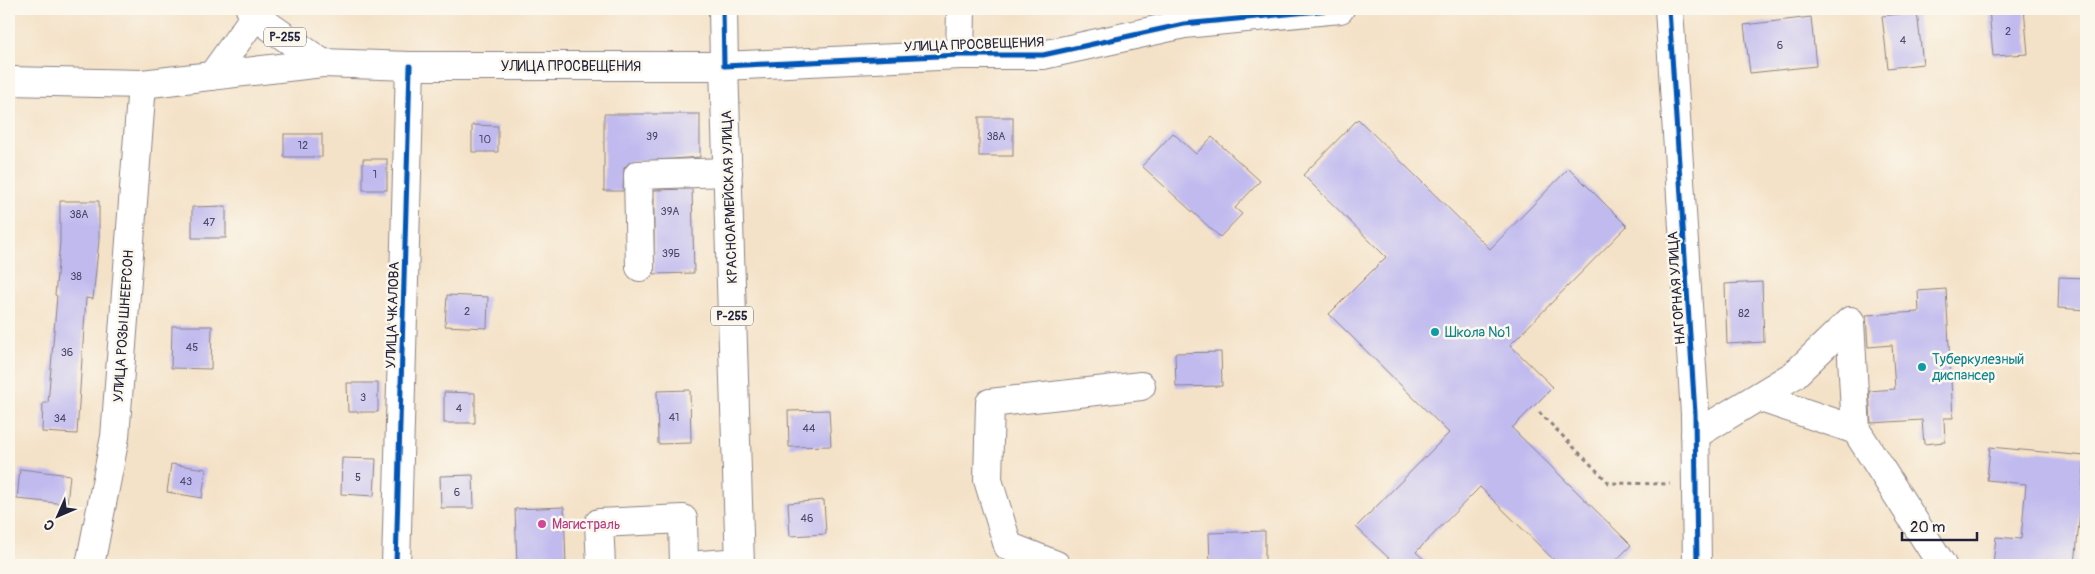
<svg xmlns="http://www.w3.org/2000/svg" width="2095" height="574" font-family="Pangolin,sans-serif">
<style>
.building{fill:#c0baef}
.lines{fill:none;stroke-linecap:round;stroke-linejoin:round}
.minor-casing{stroke:#8b8282;stroke-width:30}
.highway-casing{stroke:#8b8282;stroke-width:30}
.path{stroke:#8b8282;stroke-width:3;stroke-dasharray:4 4;stroke-linecap:butt}
.minor{stroke:#fff;stroke-width:28}
.highway{stroke:#fff;stroke-width:28}
.cycleway-casing{stroke:#fbf7ec;stroke-width:8}
.cycleway{stroke:#0057b8;stroke-width:5}
.culture-dot{fill:#0f9aa8;stroke:#fbf7ec;stroke-width:2}
.hotel-dot{fill:#d1479c;stroke:#fbf7ec;stroke-width:2}
.labels{text-anchor:middle;stroke-width:5;stroke-linejoin:round;paint-order:stroke}
.number-label{font-size:11px;fill:#4a4868}
.shield{fill:#fbf7ec;stroke:#636270;stroke-width:1}
.shield-label{font-size:12px;font-weight:bold;fill:#22223b}
.street-label{font-size:14px;fill:#22223b;stroke:#fbf7ec}
.culture-label{font-size:14px;fill:#0d838f;stroke:#fbf7ec;text-anchor:start}
.hotel-label{font-size:14px;fill:#b23c85;stroke:#fbf7ec;text-anchor:start}
</style>
<rect width="100%" height="100%" fill="#fbf7ec"/>
<filter id="ink" filterUnits="userSpaceOnUse"><feTurbulence type="fractalNoise" baseFrequency=".02" numOctaves="2"/><feDisplacementMap in="SourceGraphic" scale="10" xChannelSelector="R" yChannelSelector="G"/><feConvolveMatrix kernelMatrix="1 2 1 2 8 2 1 2 1" color-interpolation-filters="sRGB"/></filter>
<filter id="wash" filterUnits="userSpaceOnUse"><feTurbulence type="fractalNoise" baseFrequency=".0096" numOctaves="4" result="noise"/><feDisplacementMap in="SourceGraphic" scale="20" xChannelSelector="R" yChannelSelector="G"/><feGaussianBlur stdDeviation="1.12" result="paint"/><feColorMatrix in="noise" values="0 0 0 0 0 0 0 0 0 0 0 0 0 0 0 0 0 1.4 0 .05"/><feComposite in="paint" operator="in"/></filter>
<g filter="url(#wash)">
<rect width="100%" height="100%" fill="#f4e2c8"/>
<g id="blocks">
<!-- building -->
<g class="building">
<path d="M 1989,9 L 2024,9 L 2028,54 L 1993,56 Z"/>
<path d="M 1917,12 L 1923,64 L 1888,68 L 1882,16 Z"/>
<path d="M 1811,17 L 1816,66 L 1750,73 L 1744,25 Z"/>
<path d="M 604,114 L 700,114 L 700,157 L 630,162 L 624,168 L 623,191 L 604,191 Z"/>
<rect x="979" y="117" width="34" height="39"/>
<path d="M 1358,119 L 1490,249 L 1569,168 L 1627,226 L 1510,345 L 1553,387 L 1512,428 L 1631,545 L 1612,565 L 1559,565 L 1480,487 L 1416,552 L 1430,565 L 1396,565 L 1356,527 L 1449,433 L 1329,314 L 1386,257 L 1303,175 Z"/>
<path d="M 472,125 L 498,126 L 498,152 L 472,152 Z"/>
<path d="M 1173,133 L 1196,154 L 1212,137 L 1260,181 L 1235,208 L 1242,214 L 1220,237 L 1142,166 Z"/>
<rect x="284" y="134" width="38" height="23"/>
<rect x="363" y="159" width="24" height="31"/>
<path d="M 692,189 L 694,273 L 654,274 L 654,190 Z"/>
<path d="M 60,201 L 99,201 L 99,240 L 93,299 L 86,298 L 77,434 L 42,432 L 43,403 L 48,403 L 57,296 L 55,295 L 60,243 Z"/>
<path d="M 226,206 L 226,238 L 192,238 L 192,207 Z"/>
<path d="M 2059,277 L 2086,278 L 2086,310 L 2058,308 Z"/>
<path d="M 1762,282 L 1764,342 L 1727,344 L 1725,284 Z"/>
<path d="M 1946,289 L 1953,418 L 1944,418 L 1945,442 L 1924,444 L 1922,420 L 1871,423 L 1869,391 L 1895,389 L 1892,345 L 1868,347 L 1866,315 L 1919,312 L 1918,291 Z"/>
<path d="M 447,295 L 488,297 L 487,328 L 445,326 Z"/>
<path d="M 172,326 L 212,326 L 211,369 L 171,368 Z"/>
<path d="M 1221,352 L 1222,386 L 1176,387 L 1175,353 Z"/>
<path d="M 347,383 L 378,383 L 378,412 L 348,412 Z"/>
<path d="M 690,390 L 691,443 L 658,444 L 657,391 Z"/>
<path d="M 444,392 L 475,393 L 475,423 L 444,423 Z"/>
<path d="M 829,410 L 831,446 L 789,447 L 788,411 Z"/>
<path d="M 1990,447 L 2085,456 L 2075,565 L 1993,565 L 1996,537 L 2021,539 L 2026,484 L 1987,480 Z"/>
<path d="M 342,458 L 376,459 L 374,496 L 341,494 Z"/>
<path d="M 171,464 L 206,469 L 202,498 L 167,492 Z"/>
<path d="M 20,469 L 70,475 L 67,504 L 17,499 Z"/>
<path d="M 473,475 L 474,508 L 441,508 L 440,476 Z"/>
<path d="M 824,500 L 826,534 L 790,536 L 788,503 Z"/>
<path d="M 564,507 L 566,565 L 517,565 L 515,509 Z"/>
<path d="M 1265,531 L 1265,565 L 1210,565 L 1209,533 Z"/>
</g>
</g>
</g>
<g filter="url(#ink)">
<use href="#blocks" fill-opacity="0" stroke="#8b8282" stroke-width="1"/>
<g class="lines">
<defs>
<g id="minor">
<path d="M 723,9 L 724,66 L 960,55 L 1043,55 L 1184,24 L 1340,9"/>
<path d="M 1669,9 L 1695,414 L 1697,565"/>
<path d="M 960,55 L 961,9"/>
<path d="M 212,76 L 255,16"/>
<path d="M 9,81 L 142,84 L 322,63"/>
<path d="M 640,267 L 638,175 L 728,172"/>
<path d="M 1856,430 L 1942,565"/>
<path d="M 1695,435 L 1794,375 L 1850,321 L 1856,430 L 1758,397"/>
<path d="M 90,565 L 115,437 L 142,84"/>
<path d="M 396,565 L 410,66"/>
<path d="M 601,565 L 599,523 L 683,519 L 684,565"/>
<path d="M 701,565 L 740,562"/>
<path d="M 1056,565 L 1008,546 L 988,480 L 990,403 L 1141,386"/>
</g>
<path id="highway" d="M 250,9 L 255,16 L 322,63 L 410,66 L 724,66 L 740,565"/>
</defs>
<!-- minor casing -->
<use href="#minor" class="minor-casing"/>
<!-- highway casing -->
<use href="#highway" class="highway-casing"/>
<!-- path -->
<path class="path" d="M 1539,412 L 1609,483 L 1670,484"/>
<!-- minor -->
<use href="#minor" class="minor"/>
<!-- highway -->
<use href="#highway" class="highway"/>
<defs>
<g id="cycleway">
<path d="M 723,9 L 724,66 L 960,55 L 1043,55 L 1184,24 L 1340,9"/>
<path d="M 1669,9 L 1695,414 L 1697,565"/>
<path d="M 396,565 L 410,66"/>
</g>
</defs>
<!-- cycleway casing -->
<use href="#cycleway" class="cycleway-casing"/>
<!-- cycleway -->
<use href="#cycleway" class="cycleway"/>
</g>
</g>
<!-- markers -->
<g class="culture-dot">
<circle cx="1435" cy="332" r="5"/>
<circle cx="1922" cy="367" r="5"/>
</g>
<circle class="hotel-dot" cx="542" cy="524" r="5"/>
<g class="labels">
<!-- number labels -->
<g class="number-label">
<text x="2008" y="35">2</text>
<text x="1903" y="44">4</text>
<text x="1780" y="49">6</text>
<text x="652" y="140">39</text>
<text x="996" y="140">38А</text>
<text x="485" y="143">10</text>
<text x="303" y="149">12</text>
<text x="375" y="178">1</text>
<text x="670" y="215">39А</text>
<text x="79" y="218">38А</text>
<text x="209" y="226">47</text>
<text x="671" y="257">39Б</text>
<text x="76" y="280">38</text>
<text x="467" y="315">2</text>
<text x="1744" y="317">82</text>
<text x="192" y="351">45</text>
<text x="67" y="356">36</text>
<text x="363" y="401">3</text>
<text x="459" y="412">4</text>
<text x="674" y="421">41</text>
<text x="60" y="422">34</text>
<text x="809" y="432">44</text>
<text x="358" y="481">5</text>
<text x="186" y="485">43</text>
<text x="457" y="496">6</text>
<text x="807" y="522">46</text>
</g>
<!-- shield labels -->
<g class="shield">
<rect x="264" y="27.5" width="42" height="19" rx="4"/>
<rect x="711" y="306.5" width="42" height="19" rx="4"/>
</g>
<g class="shield-label">
<text x="285" y="41">Р-255</text>
<text x="732" y="320">Р-255</text>
</g>
<!-- street labels -->
<g class="street-label">
<text transform="translate(974 44) rotate(-2)" y="5">УЛИЦА ПРОСВЕЩЕНИЯ</text>
<text x="571" y="71">УЛИЦА ПРОСВЕЩЕНИЯ</text>
<text transform="translate(729 197) rotate(-92)" y="5">КРАСНОАРМЕЙСКАЯ УЛИЦА</text>
<text transform="translate(1676 288) rotate(-94)" y="5">НАГОРНАЯ УЛИЦА</text>
<text transform="translate(392 315) rotate(-88)" y="5">УЛИЦА ЧКАЛОВА</text>
<text transform="translate(123 326) rotate(-86)" y="5">УЛИЦА РОЗЫ ШНЕЕРСОН</text>
</g>
<!-- culture labels -->
<g class="culture-label">
<text x="1445" y="337">Школа №1</text>
<text x="1932" y="364">Туберкулезный<tspan x="1932" dy="16">диспансер</tspan></text>
</g>
<!-- hotel labels -->
<g class="hotel-label">
<text x="552" y="529">Магистраль</text>
</g>
</g>
<!-- margin -->
<rect width="2095" height="574" fill="none" stroke="#fbf7ec" stroke-width="30"/>
<!-- north arrow -->
<g transform="translate(58 516) rotate(225)" stroke="#fbf7ec" stroke-width="4" paint-order="stroke">
<path d="M0-4L9 19L0 12L-9 19Z" fill="#22223b"/>
<text y="-8" font-size="14" font-weight="bold" text-anchor="middle" fill="#22223b">С</text>
</g>
<!-- scale -->
<path d="M1902 532v8h75v-8" fill="none" stroke="#22223b" stroke-width="2.5"/>
<text x="1910" y="532" font-size="15" fill="#22223b" stroke="#fbf7ec" stroke-width="4" paint-order="stroke">20 m</text>
</svg>
